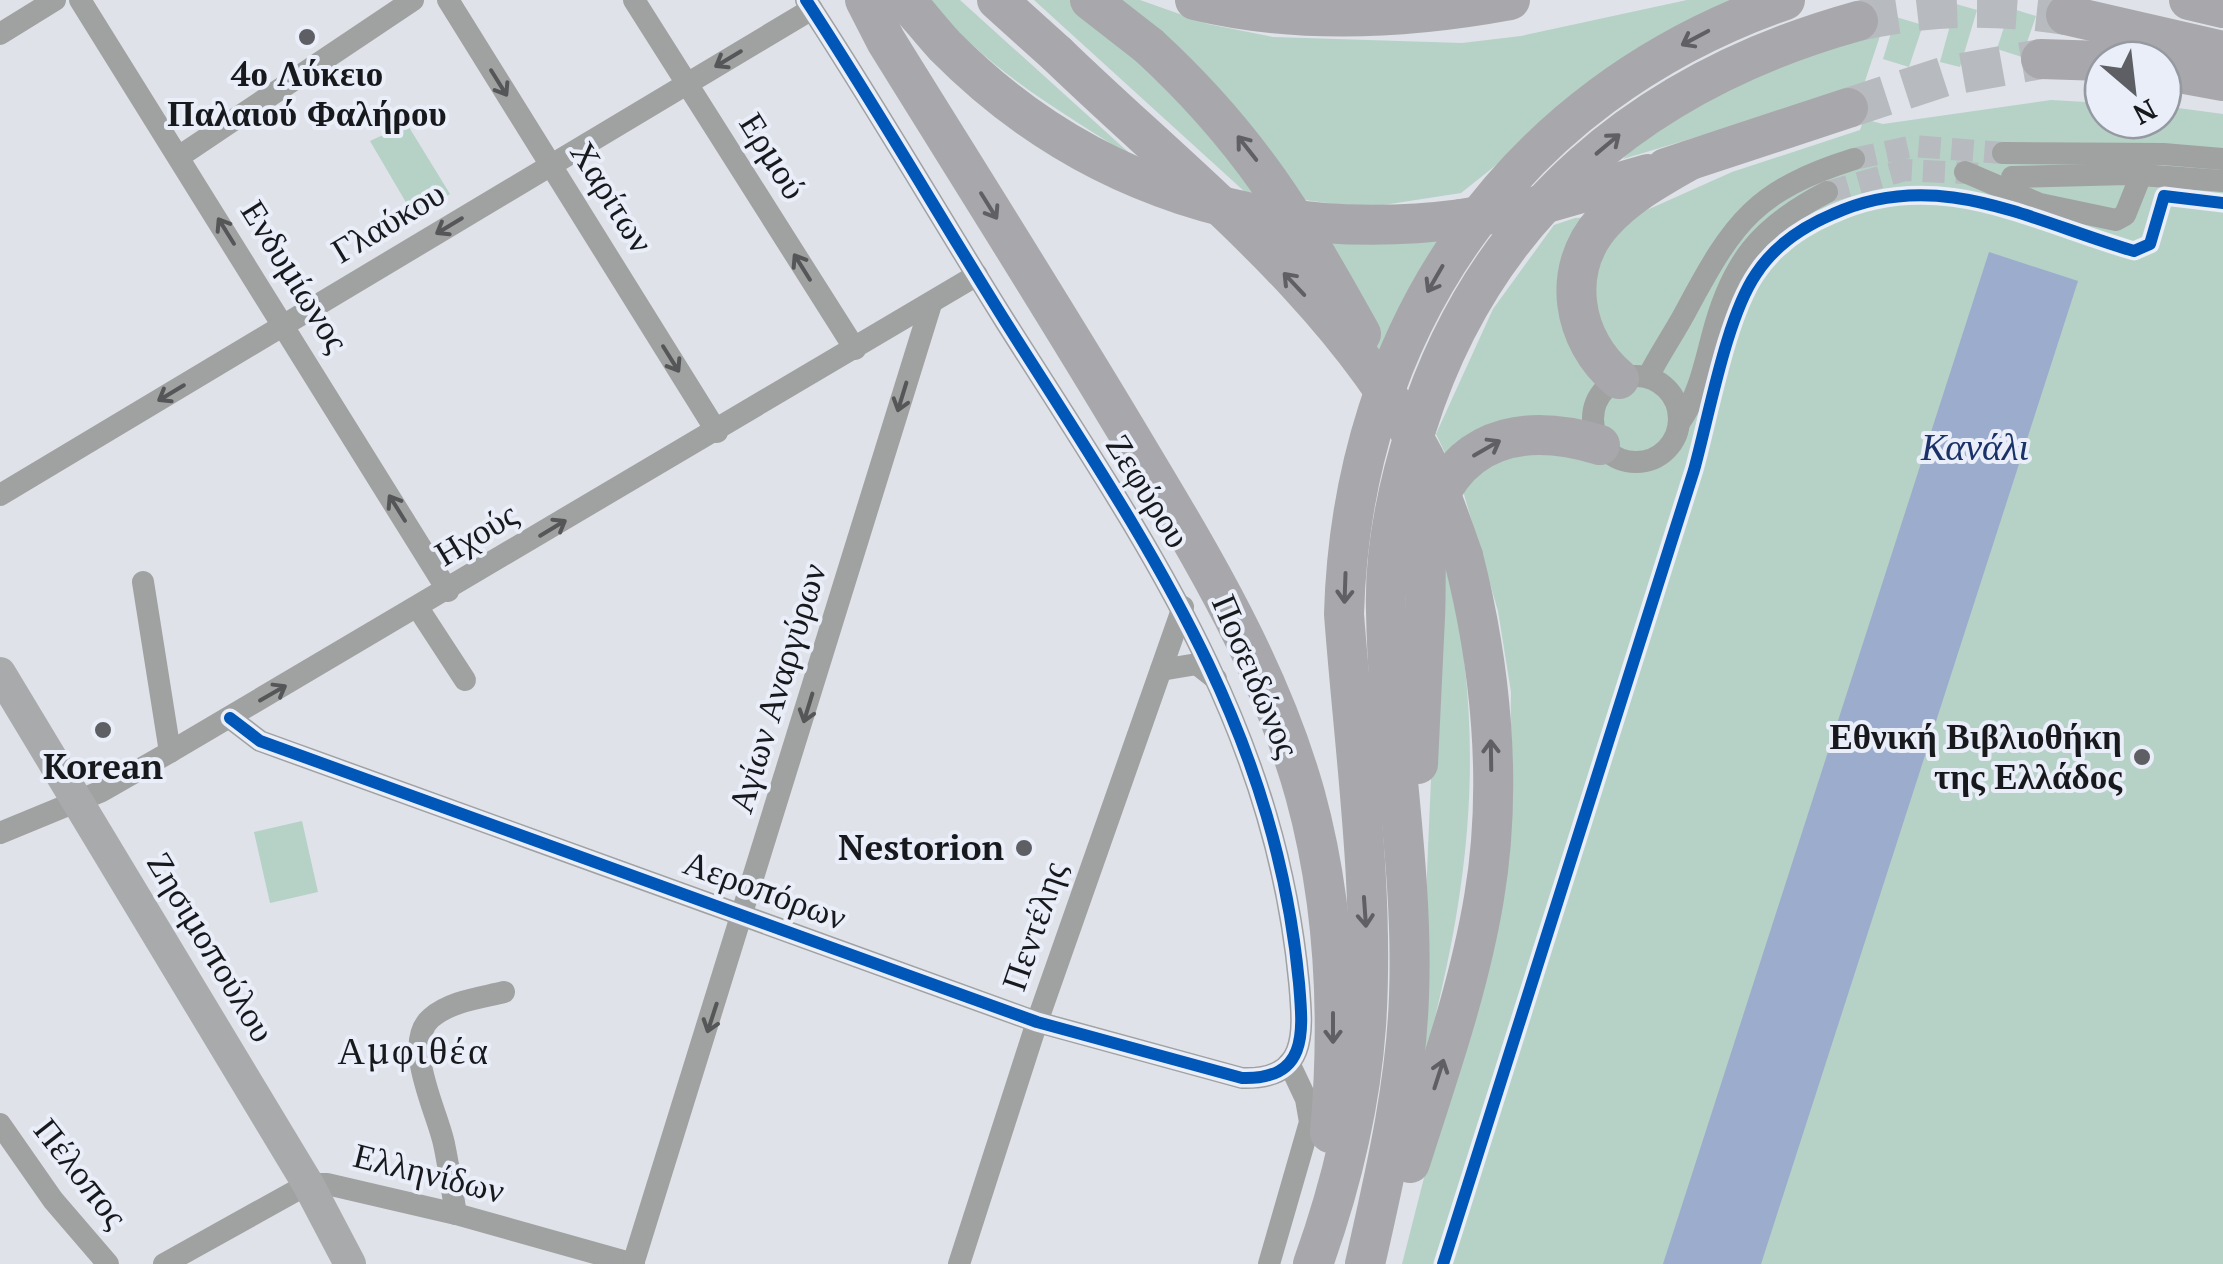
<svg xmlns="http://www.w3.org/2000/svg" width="2223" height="1264" font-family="'PT Serif',serif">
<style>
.green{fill:#b6d1c5}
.water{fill:#9caccd}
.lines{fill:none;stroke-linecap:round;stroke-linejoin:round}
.street-tunnel{stroke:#b7babf;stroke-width:22;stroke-dasharray:22 11;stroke-linecap:butt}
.highway-tunnel{stroke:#b7babf;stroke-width:40;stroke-dasharray:40 20;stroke-linecap:butt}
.street{stroke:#a0a1a1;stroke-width:22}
.secondary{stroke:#a9aaac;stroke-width:32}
.highway{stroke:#a8a8ac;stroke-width:40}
.highway-bridge{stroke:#a8a8ac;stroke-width:40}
.cycleway-casing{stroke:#e9eef9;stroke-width:19}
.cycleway{stroke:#0057b8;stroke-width:12}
.oneway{stroke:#606064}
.oneway2{stroke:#555658}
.poi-dot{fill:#5d5f64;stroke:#e9eef9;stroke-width:4}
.labels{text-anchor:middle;stroke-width:8;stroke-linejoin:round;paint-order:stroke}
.poi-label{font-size:35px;font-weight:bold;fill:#17191d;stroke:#e9eef9}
.street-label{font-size:35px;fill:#17191d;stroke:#e9eef9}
.water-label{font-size:38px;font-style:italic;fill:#1a3268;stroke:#e9eef9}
.neighbourhood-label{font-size:38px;letter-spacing:2.5px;fill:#17191d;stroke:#e9eef9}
</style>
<rect width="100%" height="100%" fill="#dfe2e8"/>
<!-- green -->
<g class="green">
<path d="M 931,0 L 960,0 L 1137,160 C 1065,114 984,69 931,0 Z"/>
<path d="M 1034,0 L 1140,0 L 1208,24 L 1273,37 L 1462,43 L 1521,36 L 1687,0 L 1736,0 L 1617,69 L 1461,193 L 1364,208 L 1245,192 Z"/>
<path d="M 1956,4 L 1977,10 L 1960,67 L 1940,62 Z"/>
<path d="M 2010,8 L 2036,16 L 2022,57 L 1997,49 Z"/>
<path d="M 1896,17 L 1923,25 L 1909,67 L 1883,59 Z"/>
<path d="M 1881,33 L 1863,87 L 1623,159 C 1681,94 1797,51 1881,33 Z"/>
<path d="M 2051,100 L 2103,103 L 2103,120 L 2163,120 L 2163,106 L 2223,114 L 2223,1264 L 1402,1264 L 1509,845 L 1511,692 L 1498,611 L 1463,491 L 1436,434 L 1493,309 L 1554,225 L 1575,218 L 1638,214 L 1732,172 L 1860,130 L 1864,119 L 1883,124 Z"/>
<path d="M 407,124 L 450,194 L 414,216 L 370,141 Z"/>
<path d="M 1278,236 L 1442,239 L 1400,376 L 1352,315 Z"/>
<path d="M 1446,557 C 1491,749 1468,906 1415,1093 C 1429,914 1428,736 1446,557 Z"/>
<path d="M 302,821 L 318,892 L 270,903 L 254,832 Z"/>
</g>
<!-- water -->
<path class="water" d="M 1989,252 L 2078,281 L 1761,1264 L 1663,1264 Z"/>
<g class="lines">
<!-- street-tunnel -->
<g class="street-tunnel">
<path d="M 1854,159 L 1913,146 L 2003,153"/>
<path d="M 1827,192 L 1905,170 L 1985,174"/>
</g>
<!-- highway-tunnel -->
<g class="highway-tunnel">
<path d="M 1858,21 C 1930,5 1994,4 2066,15"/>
<path d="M 1848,108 L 1946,76 L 2041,59"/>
</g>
<!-- street -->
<g class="street">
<path d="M 80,0 L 448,591"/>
<path d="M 448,0 L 717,432"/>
<path d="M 634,0 L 855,349"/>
<path d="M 0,34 L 55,0"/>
<path d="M 2003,153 L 2163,154 L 2223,159"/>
<path d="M 180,156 L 413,0"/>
<path d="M 1965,172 L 2040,204 L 2116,220 L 2125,215 L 2141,175"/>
<path d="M 2012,177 L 2127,174 L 2223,181"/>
<circle cx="1636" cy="419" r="43"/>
<path d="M 1648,377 C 1660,353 1675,332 1687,309 C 1734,221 1756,190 1854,159"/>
<path d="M 1679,423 C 1698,397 1704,368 1712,337 C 1731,263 1759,227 1827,192"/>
<path d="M 0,495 L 812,9"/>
<path d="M 143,582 L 170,752"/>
<path d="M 418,608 L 465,680"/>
<path d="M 1161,670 L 1197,664 L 1216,679"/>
<path d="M 230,718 L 260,741 L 1037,1022 L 1242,1078 C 1309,1080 1303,1031 1299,983 C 1274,720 1141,536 1005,321 C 938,214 875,105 806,0"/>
<path d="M 0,833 L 102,791 L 170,752 L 977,275"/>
<path d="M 0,1124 L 53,1200 L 108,1264"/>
<path d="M 456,1214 C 452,1191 449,1167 444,1144 C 438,1113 401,1044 431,1018 C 451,1001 480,998 504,992"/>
<path d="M 164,1264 L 308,1184 L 327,1184 L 456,1214 L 634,1264"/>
<path d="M 633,1264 L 931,304"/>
<path d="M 959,1264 L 1037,1022 L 1183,607"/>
<path d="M 1269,1264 L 1310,1122 L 1306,1099 L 1289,1063"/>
</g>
<!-- secondary -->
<path class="secondary" d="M 0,673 L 308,1184 L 350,1264"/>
<!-- highway -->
<g class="highway">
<path d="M 865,0 L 886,41 C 966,170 1047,298 1125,428 C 1195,545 1268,662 1305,794 C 1335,903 1340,1020 1330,1133"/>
<path d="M 905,0 C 919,15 931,31 945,46 C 1084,187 1267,244 1461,219"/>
<path d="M 997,0 L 1057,54"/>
<path d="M 1090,0 L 1149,46"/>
<path d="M 1195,0 C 1298,25 1407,19 1510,0"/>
<path d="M 2189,0 L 2223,8"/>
<path d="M 2066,15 L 2223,51"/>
<path d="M 2041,59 L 2103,61"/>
<path d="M 2163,70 L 2223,81"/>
<path d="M 1666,168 L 1848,108"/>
<path d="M 1619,379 C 1572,340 1560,270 1603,222 C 1627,195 1659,178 1690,160"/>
<path d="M 1418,764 C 1420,715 1423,666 1425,617 C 1427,582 1422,535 1436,502 C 1468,431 1534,425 1600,445"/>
<path d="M 1410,1163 C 1438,1075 1469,988 1484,898 C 1503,786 1491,665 1463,556"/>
<path d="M 1313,1264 C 1341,1186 1360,1109 1366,1026 C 1375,892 1354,748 1344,614 C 1352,328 1512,95 1785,0"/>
<path d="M 1365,1264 C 1385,1175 1406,1087 1409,996 C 1414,868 1388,739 1386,611 C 1384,548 1398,485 1417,426 C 1485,211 1645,80 1858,21"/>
</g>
<!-- highway-bridge -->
<g class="highway-bridge">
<path d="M 1149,46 C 1249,138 1296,217 1361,334"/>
<path d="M 1057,54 C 1184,177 1341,296 1424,457 C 1440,489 1451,522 1463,556"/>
<path d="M 1461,219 L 1529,208 L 1648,174"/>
</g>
<defs>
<g id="cycleway">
<path d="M 230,718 L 260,741 L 1037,1022 L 1242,1078 C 1309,1080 1303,1031 1299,983 C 1274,720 1141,536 1005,321 C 938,214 875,105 806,0"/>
<path d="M 1443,1264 L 1694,470 C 1709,416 1726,318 1756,274 C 1775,245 1802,227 1833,214 C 1938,166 2031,221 2134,251 L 2150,244 L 2164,196 L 2223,203"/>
</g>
</defs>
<!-- cycleway casing -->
<use href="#cycleway" class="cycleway-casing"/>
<!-- cycleway -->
<use href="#cycleway" class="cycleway"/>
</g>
<!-- one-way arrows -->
<defs><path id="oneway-shaft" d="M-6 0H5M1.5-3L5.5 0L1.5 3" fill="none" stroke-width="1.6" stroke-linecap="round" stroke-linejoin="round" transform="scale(2.5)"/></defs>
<g class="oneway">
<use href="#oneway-shaft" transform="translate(1695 38) rotate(152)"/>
<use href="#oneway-shaft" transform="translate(1608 144) rotate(-40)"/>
<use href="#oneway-shaft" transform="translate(1247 148) rotate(-128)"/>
<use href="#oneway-shaft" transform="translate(989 206) rotate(58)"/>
<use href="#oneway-shaft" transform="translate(1435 279) rotate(120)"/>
<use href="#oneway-shaft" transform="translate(1294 284) rotate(-133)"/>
<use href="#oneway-shaft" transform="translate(1487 448) rotate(-30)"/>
<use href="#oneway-shaft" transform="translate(1345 588) rotate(92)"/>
<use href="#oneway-shaft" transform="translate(1491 755) rotate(-91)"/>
<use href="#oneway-shaft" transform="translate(1365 912) rotate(86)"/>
<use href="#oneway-shaft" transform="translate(1333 1028) rotate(90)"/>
<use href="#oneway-shaft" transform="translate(1439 1074) rotate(-72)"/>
</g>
<g class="oneway2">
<use href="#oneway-shaft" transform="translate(728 59) rotate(149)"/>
<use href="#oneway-shaft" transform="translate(499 83) rotate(58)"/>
<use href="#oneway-shaft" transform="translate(449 226) rotate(149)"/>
<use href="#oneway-shaft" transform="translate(226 231) rotate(-122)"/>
<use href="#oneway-shaft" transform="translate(802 267) rotate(-122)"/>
<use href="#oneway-shaft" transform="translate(671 359) rotate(58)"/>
<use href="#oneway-shaft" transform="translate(171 393) rotate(149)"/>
<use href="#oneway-shaft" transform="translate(902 397) rotate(107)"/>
<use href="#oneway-shaft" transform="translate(397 508) rotate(-122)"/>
<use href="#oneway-shaft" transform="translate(553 528) rotate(-31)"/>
<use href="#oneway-shaft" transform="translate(273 693) rotate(-30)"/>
<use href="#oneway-shaft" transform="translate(808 708) rotate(107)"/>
<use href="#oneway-shaft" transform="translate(712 1018) rotate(108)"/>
</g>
<!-- markers -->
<g class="poi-dot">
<circle cx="307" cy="37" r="10"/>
<circle cx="103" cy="730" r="10"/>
<circle cx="2142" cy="757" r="10"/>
<circle cx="1024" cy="848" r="10"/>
</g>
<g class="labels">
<!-- poi labels -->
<g class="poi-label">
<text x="307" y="86">4ο Λύκειο<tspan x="307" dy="40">Παλαιού Φαλήρου</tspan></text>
<text x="2122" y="749" text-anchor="end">Εθνική Βιβλιοθήκη<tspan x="2122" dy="40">της Ελλάδος</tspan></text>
<text x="103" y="779">Korean</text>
<text x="1004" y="860" text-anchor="end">Nestorion</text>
</g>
<!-- street labels -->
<g class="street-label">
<text transform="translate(773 156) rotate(58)" y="12">Ερμού</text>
<text transform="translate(612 197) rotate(58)" y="12">Χαρίτων</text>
<text transform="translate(388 222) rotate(-31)" y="12">Γλαύκου</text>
<text transform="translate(295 276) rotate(58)" y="12">Ενδυμίωνος</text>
<text transform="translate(1148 491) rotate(58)" y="12">Ζεφύρου</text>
<text transform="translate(476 534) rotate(-31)" y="12">Ηχούς</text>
<text transform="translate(1256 676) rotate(67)" y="12">Ποσειδώνος</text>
<text transform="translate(777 688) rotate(-73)" y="12">Αγίων Αναργύρων</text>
<text transform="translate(765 890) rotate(20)" y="12">Αεροπόρων</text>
<text transform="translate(1034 926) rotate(-71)" y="12">Πεντέλης</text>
<text transform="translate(211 947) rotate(59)" y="12">Ζησιμοπούλου</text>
<text transform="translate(81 1173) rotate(52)" y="12">Πέλοπος</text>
<text transform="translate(429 1173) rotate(14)" y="12">Ελληνίδων</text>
</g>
<!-- water labels -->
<g class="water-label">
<text x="1975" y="460">Κανάλι</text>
</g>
<!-- neighbourhood labels -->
<g class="neighbourhood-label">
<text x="414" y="1064">Αμφιθέα</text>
</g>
</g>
<!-- north arrow -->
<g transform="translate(2133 90) rotate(152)"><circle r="48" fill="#e9eef9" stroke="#9599a1" stroke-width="2.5"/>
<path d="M0-8L18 38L0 25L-18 38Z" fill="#5d5f64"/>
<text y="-15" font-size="28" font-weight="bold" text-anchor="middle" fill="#17191d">N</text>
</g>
</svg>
